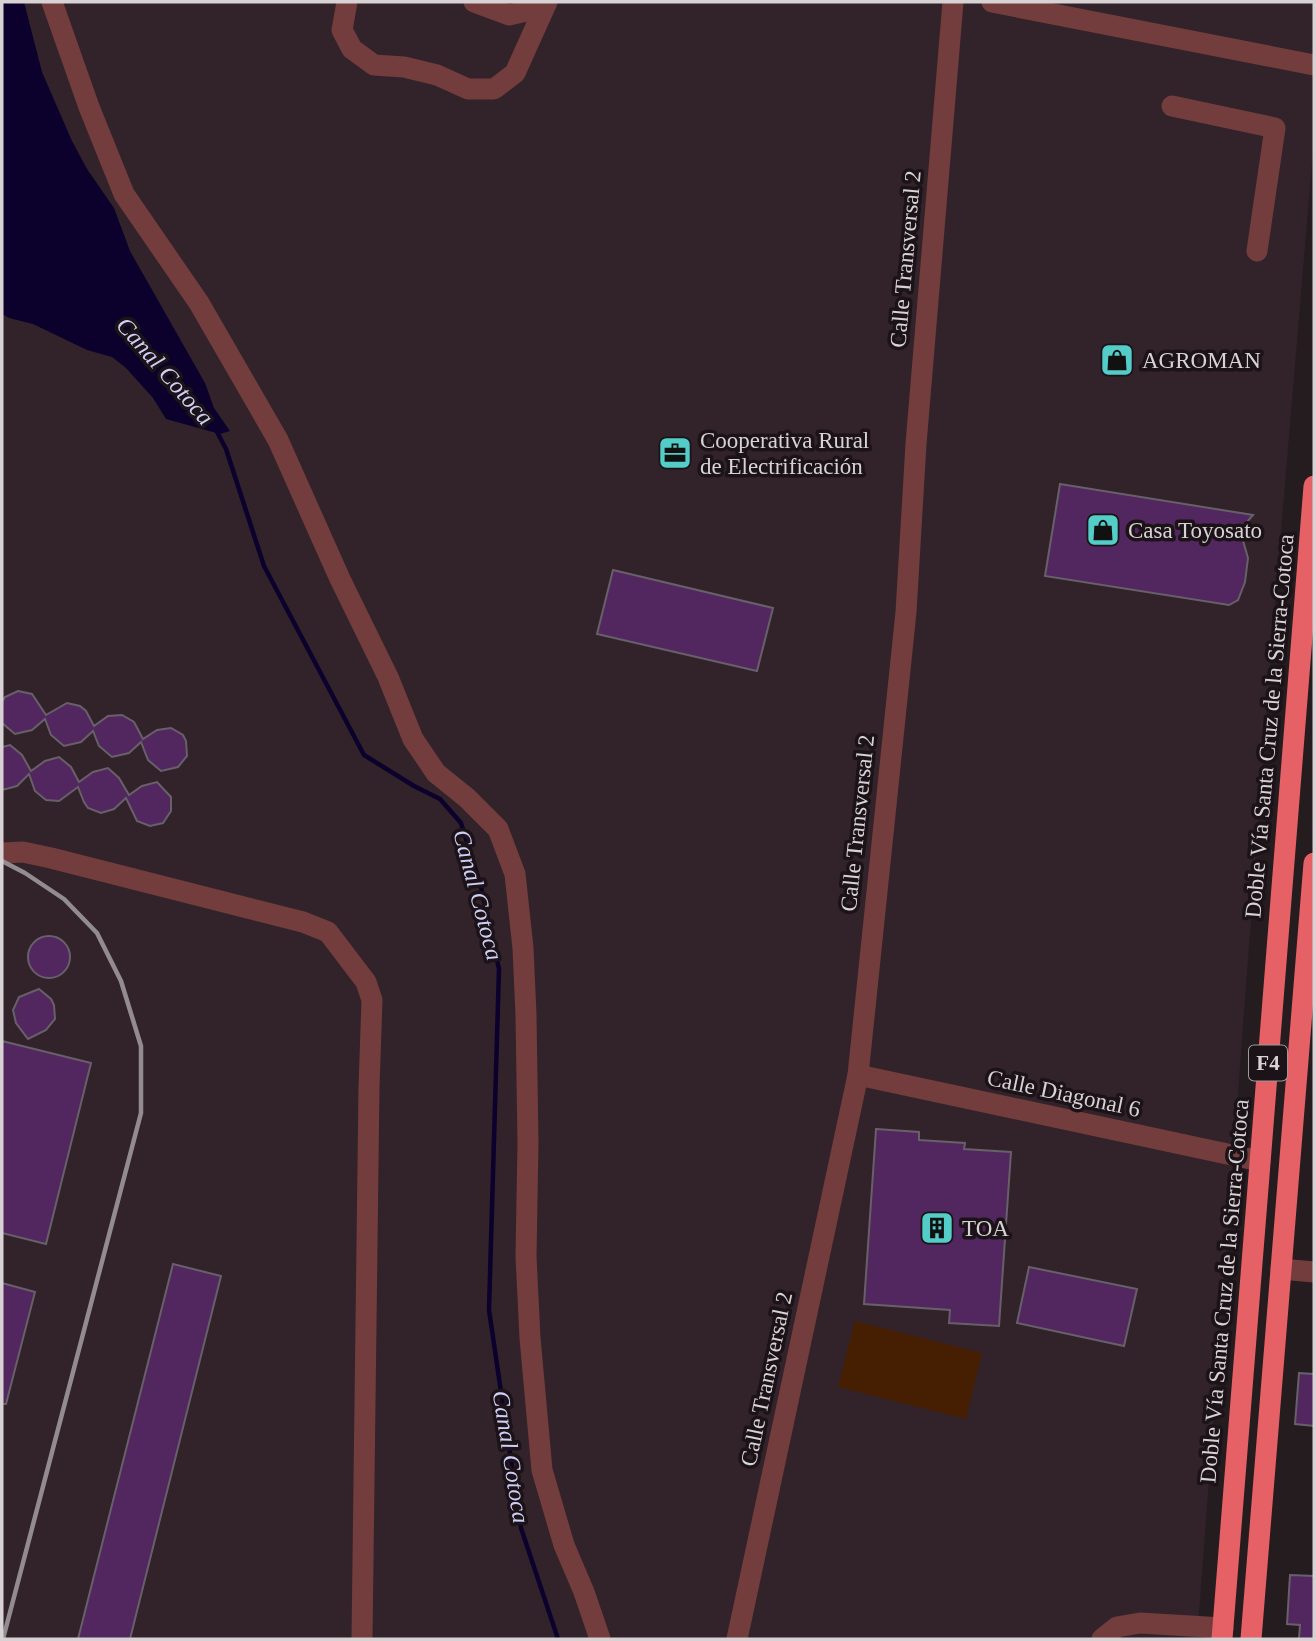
<svg xmlns="http://www.w3.org/2000/svg" width="1316" height="1641" font-family="Georgia,serif">
<style>
.built{fill:#32232a}
.green{fill:#461f02}
.water{fill:#0c012c}
.lines{fill:none;stroke-linecap:round;stroke-linejoin:round}
.stream{stroke:#0c012c;stroke-width:4.5}
.building{fill:#52265f;stroke:#676069;stroke-width:2}
.minor{stroke:#733d3d;stroke-width:21}
.highway{stroke:#e66165;stroke-width:21}
.rail{stroke:#938c8f;stroke-width:4.5}
.labels{text-anchor:middle;stroke-width:7;stroke-linejoin:round;paint-order:stroke}
.shield{fill:#1b1317;stroke:#9f999b;stroke-width:2}
.shield-label{font-size:21px;font-weight:bold;fill:#d8d2d4}
.street-label{font-size:23px;fill:#d8d2d4;stroke:#1b1317}
.poi-label{font-size:23px;fill:#d8d2d4;stroke:#1b1317;text-anchor:start}
.water-label{font-size:24px;font-style:italic;fill:#cfcef6;stroke:#1b1317}
</style>
<rect width="100%" height="100%" fill="#251c20"/>
<!-- built -->
<path class="built" d="M 2,2 L 1314,2 L 1314,139 L 1273,626 L 1197,1639 L 2,1639 Z"/>
<!-- green -->
<path class="green" d="M 855,1321 L 982,1353 L 966,1419 L 838,1387 Z"/>
<!-- water -->
<path class="water" d="M 2,2 L 24,2 L 42,72 L 72,141 L 87,169 L 114,208 L 130,251 L 205,383 L 214,408 L 230,431 L 220,434 L 166,419 L 153,398 L 126,368 L 112,357 L 87,350 L 33,324 L 9,318 L 2,314 Z"/>
<g class="lines">
<!-- stream -->
<path class="stream" d="M 216,430 L 226,449 L 264,566 L 364,755 L 414,786 L 440,799 L 461,823 L 481,887 L 499,969 L 489,1310 L 521,1528 L 558,1639"/>
</g>
<!-- building -->
<g class="building">
<path d="M 1060,484 L 1253,515 L 1240,530 L 1248,558 L 1245,582 L 1238,600 L 1229,605 L 1045,576 Z"/>
<path d="M 613,570 L 773,608 L 757,671 L 597,634 Z"/>
<path d="M 18,691 L 32,694 L 46,715 L 67,703 L 80,706 L 86,711 L 94,726 L 108,716 L 122,715 L 134,722 L 143,739 L 157,730 L 171,728 L 183,735 L 186,741 L 187,756 L 178,767 L 161,771 L 148,760 L 141,742 L 129,753 L 112,757 L 99,746 L 93,731 L 81,742 L 64,746 L 51,735 L 45,719 L 32,730 L 15,734 L 2,723 L 2,702 L 5,697 Z"/>
<path d="M 10,745 L 22,755 L 31,771 L 45,761 L 59,757 L 71,767 L 79,782 L 93,772 L 108,768 L 119,778 L 129,795 L 142,786 L 157,782 L 171,797 L 171,811 L 163,823 L 150,826 L 137,821 L 126,798 L 114,809 L 101,813 L 88,808 L 84,802 L 78,787 L 59,801 L 46,800 L 35,791 L 29,774 L 17,786 L 2,790 L 2,747 Z"/>
<circle cx="49" cy="957" r="21"/>
<path d="M 39,989 L 51,999 L 54,1005 L 55,1019 L 46,1030 L 28,1039 L 16,1023 L 13,1010 L 19,997 Z"/>
<path d="M 2,1041 L 91,1063 L 46,1244 L 2,1233 Z"/>
<path d="M 876,1129 L 919,1132 L 919,1140 L 965,1143 L 964,1149 L 1011,1152 L 999,1326 L 949,1323 L 950,1310 L 864,1304 Z"/>
<path d="M 173,1264 L 221,1276 L 130,1639 L 78,1639 Z"/>
<path d="M 1029,1267 L 1137,1289 L 1124,1346 L 1017,1323 Z"/>
<path d="M 2,1283 L 35,1292 L 6,1404 L 2,1404 Z"/>
<path d="M 1299,1373 L 1314,1374 L 1314,1426 L 1295,1424 Z"/>
<path d="M 1290,1575 L 1314,1576 L 1314,1639 L 1299,1639 L 1300,1625 L 1287,1624 Z"/>
</g>
<g class="lines">
<!-- minor -->
<g class="minor">
<path d="M 52,2 L 89,107 L 124,194 L 199,303 L 278,440 L 340,579 L 388,677 L 413,739 L 436,773 L 467,798 L 498,829 L 515,874 L 523,948 L 526,1015 L 528,1143 L 526,1256 L 530,1338 L 542,1470 L 564,1545 L 584,1592 L 600,1639"/>
<path d="M 347,2 L 342,30 L 352,49 L 374,65 L 404,67 L 437,75 L 468,89 L 494,89 L 515,73 L 547,2"/>
<path d="M 474,2 L 509,15 L 544,7"/>
<path d="M 992,2 L 1314,65"/>
<path d="M 1172,106 L 1275,128 L 1257,251"/>
<path d="M 2,853 L 23,852 L 51,858 L 303,922 L 328,932 L 366,982 L 372,1000 L 369,1087 L 362,1639"/>
<path d="M 858,1075 L 1260,1161"/>
<path d="M 1281,1269 L 1314,1272"/>
<path d="M 737,1639 L 858,1075 L 906,612 L 916,444 L 953,2"/>
<path d="M 1102,1639 L 1117,1627 L 1140,1623 L 1223,1628"/>
</g>
<!-- highway -->
<g class="highway">
<path d="M 1222,1639 L 1314,486"/>
<path d="M 1251,1639 L 1314,863"/>
</g>
<!-- rail -->
<path class="rail" d="M 2,861 L 25,873 L 64,899 L 97,933 L 121,981 L 141,1046 L 141,1113 L 3,1639"/>
</g>
<!-- icons -->
<defs>
<symbol id="shop-square" viewBox="-11 -11 22 22"><rect x="-9" y="-9" width="18" height="18" rx="4" fill="#54cdc8" stroke="#1b1317"/><path d="M-5-2.5h2.3a2.7 3.5 0 0 1 5.4 0H5L5.5 6h-11ZM-1.5-2.5h3a1.5 2.3 0 0 0-3 0Z" fill="#111"/></symbol>
<symbol id="office-square" viewBox="-11 -11 22 22"><rect x="-9" y="-9" width="18" height="18" rx="4" fill="#54cdc8" stroke="#1b1317"/><path d="M-6-3h4V-5.5h4V-3h4V5H-6ZM-1-4.5V-3h2v-1.5ZM-6 0V1H6V0Z" fill="#111"/></symbol>
<symbol id="building-square" viewBox="-11 -11 22 22"><rect x="-9" y="-9" width="18" height="18" rx="4" fill="#54cdc8" stroke="#1b1317"/><path d="M-4-6H4V6H1V3H-1V6H-4ZM-2.5-4.3h1.7v1.8h-1.7ZM.8-4.3h1.7v1.8H.8ZM-2.5-1h1.7V.8h-1.7ZM.8-1h1.7V.8H.8Z" fill="#111"/></symbol>
</defs>
<g fill-rule="evenodd">
<use href="#shop-square" x="1098" y="341" width="38" height="38"/>
<use href="#office-square" x="656" y="434" width="38" height="38"/>
<use href="#shop-square" x="1084" y="511" width="38" height="38"/>
<use href="#building-square" x="918" y="1209" width="38" height="38"/>
</g>
<g class="labels">
<!-- shield labels -->
<rect class="shield" x="1249" y="1045.5" width="38" height="35" rx="5"/>
<g class="shield-label">
<text x="1268" y="1070">F4</text>
</g>
<!-- street labels -->
<g class="street-label">
<text transform="translate(905 259) rotate(-85)" y="8">Calle Transversal 2</text>
<text transform="translate(1269 726) rotate(-85)" y="8">Doble Vía Santa Cruz de la Sierra-Cotoca</text>
<text transform="translate(857 823) rotate(-84)" y="8">Calle Transversal 2</text>
<text transform="translate(1064 1093) rotate(12)" y="8">Calle Diagonal 6</text>
<text transform="translate(1224 1291) rotate(-85)" y="8">Doble Vía Santa Cruz de la Sierra-Cotoca</text>
<text transform="translate(766 1379) rotate(-78)" y="8">Calle Transversal 2</text>
</g>
<!-- poi labels -->
<g class="poi-label">
<text x="1142" y="368">AGROMAN</text>
<text x="700" y="448">Cooperativa Rural<tspan x="700" dy="26">de Electrificación</tspan></text>
<text x="1128" y="538">Casa Toyosato</text>
<text x="962" y="1236">TOA</text>
</g>
<!-- water labels -->
<g class="water-label">
<text transform="translate(165 371) rotate(49)" y="8">Canal Cotoca</text>
<text transform="translate(478 895) rotate(75)" y="8">Canal Cotoca</text>
<text transform="translate(511 1457) rotate(81)" y="8">Canal Cotoca</text>
</g>
</g>
<!-- border -->
<rect width="1316" height="1641" fill="none" stroke="#d8d2d4" stroke-width="7"/>
</svg>
